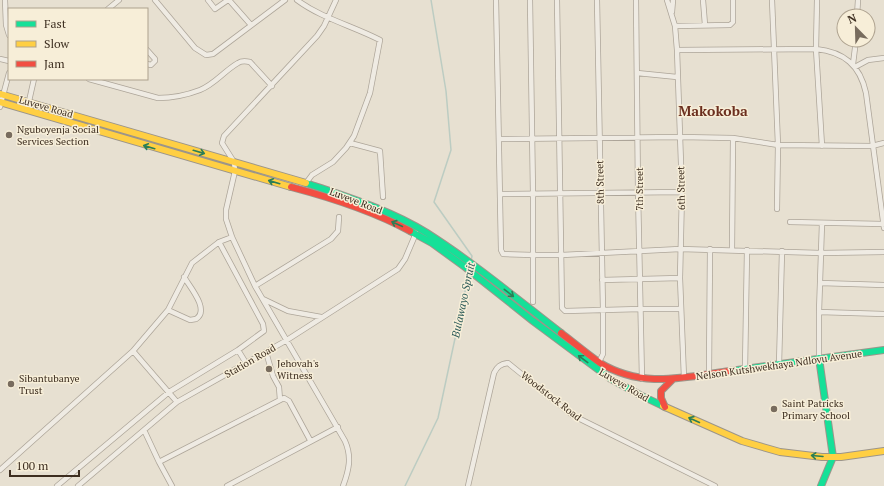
<svg xmlns="http://www.w3.org/2000/svg" width="884" height="486" font-family="'PT Serif',serif">
<style>
.lines{fill:none;stroke-linecap:round;stroke-linejoin:round}
.stream{stroke:#bcccc2;stroke-width:1.5}
.street-casing{stroke:#ada599;stroke-width:6}
.fast-casing{stroke:#9c958a;stroke-width:8}
.slow-casing{stroke:#9c958a;stroke-width:8}
.jam-casing{stroke:#9c958a;stroke-width:8}
.street{stroke:#efebe3;stroke-width:4.5}
.fast{stroke:#16e098;stroke-width:6}
.slow{stroke:#ffcf43;stroke-width:6}
.jam{stroke:#f24e42;stroke-width:6}
.oneway{stroke:#2b7e56}
.poi-dot{fill:#786c5e;stroke:#f7eed8;stroke-width:1.5}
.labels{text-anchor:middle;dominant-baseline:central;stroke-width:3;stroke-linejoin:round;paint-order:stroke}
.street-label{font-size:10px;fill:#3d2e20;stroke:#f7eed8}
.poi-label{font-size:10px;fill:#3d2e20;stroke:#f7eed8;text-anchor:start}
.water-label{font-size:11px;font-style:italic;fill:#2f5d5a;stroke:#f7eed8}
.district-label{font-size:14px;font-weight:bold;fill:#6b2e1e;stroke:#f7eed8}
</style>
<rect width="100%" height="100%" fill="#e7e0d1"/>
<g class="lines">
<path class="stream" d="M431,0L446,91L451,150L434,202L472,256L471,261
M405,486L438,418L469,273"/>
<g class="street-casing">
<path id="street" d="M5,0L6,25L9,35
M155,0L195,48L206,55L213,54L285,0
M208,0L215,9L228,0
M229,0L251,25
M297,0C321,18 353,26 380,40L370,93L354,136L346,148L333,162L312,175L306,183
M336,0L324,26L317,36L224,136L222,143L234,162L235,171L226,210V219L232,237L255,286L345,441C352,457 349,470 343,486
M496,0L501,250L503,254L533,255H562L680,249L821,253L884,252
M530,0L533,194V302
M557,0L562,308L565,311L641,309H681
M597,0L603,310V354L599,362
M636,0L638,192L642,379
M667,0L675,26L677,50L682,192L680,278L684,378
M703,0L705,25
M772,0L778,145L777,209
M817,0L816,49L822,146
M108,9L119,0
M672,12L673,0
M857,16L858,0
M675,26L730,25L733,22V0
M147,50L155,59V61L151,65L147,64
M677,50L816,49C844,52 860,65 866,93L884,228
M0,59L9,61
M853,64L856,40
M855,67L868,60L884,58
M637,73L677,77
M89,79L158,98C172,98 187,95 200,90C215,84 224,71 238,63C241,61 246,61 250,62L272,86
M0,107L9,73
M27,110L34,79
M499,139L680,137L733,138L778,145L872,146L884,143
M350,143L380,151L383,197
M500,194L682,192
M790,222L883,224
M732,250L733,138
M602,280L680,278
M820,283L884,285
M255,286L331,239L338,231L339,217
M263,299L288,311L321,317
M168,310L190,320L196,319C210,310 190,287 184,277
M819,312L884,314
M238,350L246,363
M133,351L177,402
M266,352L273,376L279,387L280,400
M819,358V312L822,223
M779,365L782,251
M745,370L747,250
M709,374L710,249
M144,430L159,462L172,486
M159,462L284,398L289,401L310,440
M0,470L133,351L168,310L192,263L219,242L232,237
M57,486L169,392L238,350L264,331L263,324L219,242
M78,486L177,402L287,340L398,269L405,259L416,233
M227,486L338,427
M468,486L494,373C497,367 500,364 508,363L572,415L715,486"/>
</g>
<g class="fast-casing">
<path id="fast" d="M306,183C347,197 390,210 427,233C474,263 517,299 561,333
M410,231L432,243L465,267L533,321L611,379L640,395L663,406
M819,358L833,457L821,486
M730,371L884,350"/>
</g>
<g class="slow-casing">
<path id="slow" d="M0,94L306,183
M0,102L291,187
M663,406L742,441L780,452L822,457H841L884,451"/>
</g>
<g class="jam-casing">
<path id="jam" d="M291,187C329,197 375,212 410,231
M561,333C574,343 587,354 600,363C643,389 684,377 730,371
M665,407L661,398V391L673,379"/>
</g>
<use href="#street" class="street"/>
<use href="#fast" class="fast"/>
<use href="#slow" class="slow"/>
<use href="#jam" class="jam"/>
</g>
<defs><path id="oneway-shaft" d="M-6 0H5M1.5-3L5.5 0L1.5 3" fill="none" stroke-width="1.6" stroke-linecap="round" stroke-linejoin="round"/></defs>
<g class="oneway">
<use href="#oneway-shaft" transform="translate(149 147) rotate(-164)"/>
<use href="#oneway-shaft" transform="translate(199 152) rotate(16)"/>
<use href="#oneway-shaft" transform="translate(274 182) rotate(-164)"/>
<use href="#oneway-shaft" transform="translate(397 224) rotate(-156)"/>
<use href="#oneway-shaft" transform="translate(509 293) rotate(38)"/>
<use href="#oneway-shaft" transform="translate(583 359) rotate(-143)"/>
<use href="#oneway-shaft" transform="translate(694 420) rotate(-156)"/>
<use href="#oneway-shaft" transform="translate(817 456) rotate(-175)"/>
</g>
<g class="poi-dot">
<circle cx="9" cy="135" r="4"/>
<circle cx="269" cy="369" r="4"/>
<circle cx="11" cy="384" r="4"/>
<circle cx="774" cy="409" r="4"/>
</g>
<g class="labels">
<g class="street-label">
<text transform="translate(46 107) rotate(16)">Luveve Road</text>
<text transform="translate(600 182) rotate(-91)">8th Street</text>
<text transform="translate(681 188) rotate(-91)">6th Street</text>
<text transform="translate(639 189) rotate(-90)">7th Street</text>
<text transform="translate(356 201) rotate(21)">Luveve Road</text>
<text transform="translate(250 361) rotate(-30)">Station Road</text>
<text transform="translate(779 365) rotate(-8)">Nelson Kutshwekhaya Ndlovu Avenue</text>
<text transform="translate(624 385) rotate(30)">Luveve Road</text>
<text transform="translate(551 396) rotate(38)">Woodstock Road</text>
</g>
<g class="poi-label">
<text x="17" y="129">Nguboyenja Social<tspan x="17" dy="12">Services Section</tspan></text>
<text x="277" y="363">Jehovah's<tspan x="277" dy="12">Witness</tspan></text>
<text x="19" y="378">Sibantubanye<tspan x="19" dy="12">Trust</tspan></text>
<text x="782" y="403">Saint Patricks<tspan x="782" dy="12">Primary School</tspan></text>
</g>
<g class="water-label">
<text transform="translate(463 300) rotate(-78)">Bulawayo Spruit</text>
</g>
<g class="district-label">
<text x="713" y="110">Makokoba</text>
</g>
</g>
<rect x="8" y="8" width="140" height="72" fill="#f7eed8" stroke="#ada18e"/>
<rect x="16" y="21" width="20" height="6" fill="#16e098" stroke="#ada18e"/>
<text x="44" y="28" font-size="12" fill="#3d2e20">Fast</text>
<rect x="16" y="41" width="20" height="6" fill="#ffcf43" stroke="#ada18e"/>
<text x="44" y="48" font-size="12" fill="#3d2e20">Slow</text>
<rect x="16" y="61" width="20" height="6" fill="#f24e42" stroke="#ada18e"/>
<text x="44" y="68" font-size="12" fill="#3d2e20">Jam</text>
<g transform="translate(856 28) rotate(337)"><circle r="19" fill="#f7eed8" stroke="#ada18e"/>
<path d="M0-3L7 15L0 10L-7 15Z" fill="#786c5e"/>
<text y="-6" font-size="11" font-weight="bold" text-anchor="middle" fill="#3d2e20">N</text>
</g>
<path d="M10 470v6h69v-6" fill="none" stroke="#3d2e20" stroke-width="2"/>
<text x="16" y="470" font-size="12" fill="#3d2e20" stroke="#f7eed8" stroke-width="3" paint-order="stroke">100 m</text>
</svg>
